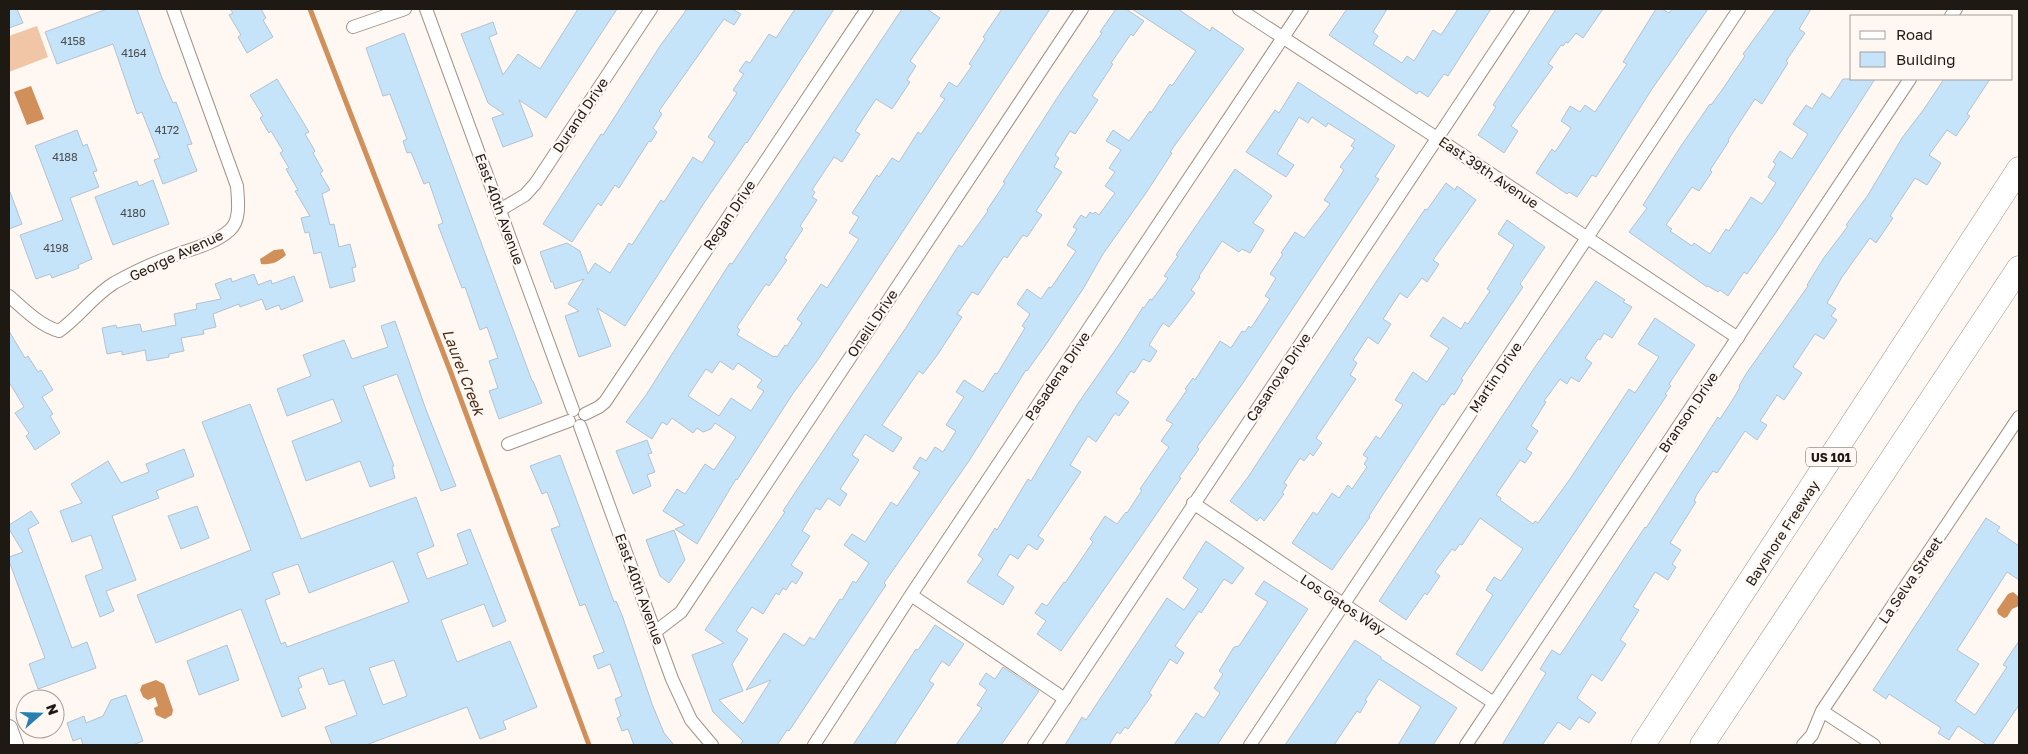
<svg xmlns="http://www.w3.org/2000/svg" width="2028" height="754" font-family="'Golos Text',sans-serif">
<style>
.green{fill:#f0c6a6}
.water{fill:#d18f5a}
.lines{fill:none;stroke-linecap:round;stroke-linejoin:round}
.stream{stroke:#d18f5a;stroke-width:5}
.building{fill:#c6e4f9;stroke:#b2c3cf;fill-rule:evenodd}
.minor-casing{stroke:#a39387;stroke-width:14}
.tertiary-casing{stroke:#a39387;stroke-width:18}
.motorway-casing{stroke:#a39387;stroke-width:25}
.minor{stroke:#fff;stroke-width:12}
.tertiary{stroke:#fff;stroke-width:16}
.motorway{stroke:#fff;stroke-width:24}
.labels{text-anchor:middle;dominant-baseline:central;stroke-width:4.5;stroke-linejoin:round;paint-order:stroke}
.number-label{font-size:11px;fill:#494c4d}
.shield{fill:#fef7f2;stroke:#625c57;stroke-width:1}
.shield-label{font-size:12px;font-weight:bold;fill:#1f1914}
.street-label{font-size:14px;fill:#1f1914;stroke:#fef7f2}
.water-label{font-size:15px;font-style:italic;fill:#492d16;stroke:#fef7f2}
</style>
<rect width="100%" height="100%" fill="#fef7f2"/>
<path class="green" d="M37,26L48,57L9,72V36Z"/>
<path class="water" d="M31,86L44,119L27,125L14,92Z
M283,249L286,255C278,262 272,265 261,264L260,259L274,250Z
M2013,592L2019,597V606L2012,609L2007,617L2004,618L1998,614L1997,610L2008,594Z
M156,680L164,684L173,710L172,715L165,719L156,715L154,708L158,706L155,697L148,700L143,697L140,690L142,685Z"/>
<g class="lines">
<path class="stream" d="M310,9L451,373L589,745"/>
</g>
<path class="building" d="M9,9H17L23,23L9,28Z
M107,9H137L162,78L173,103L176,102L192,144L187,145L197,171L163,184L154,160L160,158L142,112L137,114L113,44L57,64L45,32Z
M230,9H261L266,18L263,20L273,37L247,53L238,37L241,35L229,15L233,13Z
M578,9H617L546,118L519,100L533,136L503,147L492,118L504,114L488,103L461,34L493,22L497,34L489,37L503,75L518,54L540,69Z
M687,9H732L741,14L734,25L724,19L714,33L659,111L662,114L653,128L657,132L651,142L649,141L619,188L615,185L601,206L598,203L572,242L543,224L601,134L603,135L660,46Z
M795,9H834L747,143L746,142L706,200L625,326L597,308L611,346L579,357L565,316L579,311L568,304L584,279L555,289L553,282H551L540,252L567,243L580,251L588,274L595,263L610,273L629,243L632,245L661,200L664,202L693,157L702,163L715,142L708,137L737,93L733,90L744,74L739,71L746,61L750,63L769,34L776,38Z
M902,9H927L940,18L910,61L916,66L907,80L910,82L892,109L876,99L855,131L860,134L842,162L834,157L812,190L815,192L812,197L817,200L800,226L803,229L784,258L787,260L769,286L766,284L737,327L740,330L737,335L774,357L775,356L777,357L785,345L787,346L802,323L797,319L821,284L827,288L859,239L849,233L859,217L852,213L877,175L879,177L892,158L899,162L918,132L921,134L945,99L940,96L949,82L957,87L972,66L969,64L985,39L983,37L1002,9H1050L817,361L794,392L737,480L736,479L697,544L675,529L685,525L663,511L677,489L685,494L705,464L714,470L736,437L715,423L711,429L703,432L697,428L693,433L672,418L667,425L662,422L652,439L626,422L646,395L730,263L732,264ZM720,361L733,370L738,363L762,380L757,387L764,391L751,411L731,398L719,416L688,396L706,369L712,373Z
M1116,9H1126L1144,21L1133,36L1131,34L1111,63L1113,64L1092,96L1098,100L1075,134L1070,131L1055,155L1059,158L1054,167L1062,172L1036,211L1042,215L1027,237L1023,235L1007,258L1004,256L978,295L972,292L957,314L962,317L938,354L923,374L919,371L882,425L902,438L893,452L865,434L852,455L859,460L840,489L847,494L840,506L828,498L820,510L816,508L802,531L810,536L791,565L803,573L796,584L792,581L786,590L783,588L779,595L776,593L763,614L752,607L736,631L748,639L732,664L743,691L719,700L743,724L771,680L746,690L784,633L804,646L810,637L814,640L840,599L842,600L853,581L856,583L869,563L844,545L852,534L865,542L891,502L897,506L920,472L913,468L920,457L926,461L935,447L943,452L956,431L946,425L964,397L956,392L964,380L983,392L995,373L997,374L1025,328L1022,326L1030,314L1017,304L1027,289L1041,299L1049,287L1051,288L1076,251L1067,245L1077,229L1073,227L1081,215L1086,218L1090,212L1093,214L1095,212L1099,215L1115,193L1105,186L1115,172L1109,168L1121,150L1106,141L1113,130L1129,141L1150,111L1151,113L1170,84L1172,86L1196,51L1132,9H1178L1210,31L1212,27L1244,49L1170,152L1172,153L1146,193L1103,254L1083,289L1047,343L1027,371L1026,370L969,461L884,583L886,585L789,731L787,730L777,745H740L743,741L713,712L692,655L724,643L705,630L785,512L783,511L800,485L905,329L959,245L962,247L988,211L987,210L1005,183L1003,182L1061,92L1102,33L1100,32Z
M1347,9H1387L1373,32L1378,36L1373,44L1402,63L1407,56L1414,61L1433,30L1441,35L1458,9H1491L1448,76L1444,74L1428,97L1419,91L1417,94L1329,35Z
M1556,9H1603L1583,38L1576,33L1568,43L1566,42L1563,46L1561,45L1548,64L1553,67L1511,126L1518,131L1504,153L1478,135L1496,107L1493,105Z
M1656,9H1662L1669,13L1672,9H1708L1652,89L1596,177L1592,175L1577,197L1569,192L1567,194L1536,173L1552,149L1555,152L1571,128L1561,121L1570,106L1580,112L1585,105L1595,112L1627,64L1623,62Z
M1776,9H1811L1799,29L1805,33L1786,61L1788,63L1762,104L1755,99L1728,140L1729,141L1710,170L1712,172L1699,191L1692,187L1666,225L1672,229L1670,231L1692,246L1694,243L1710,254L1726,229L1729,231L1751,197L1762,204L1776,183L1768,177L1776,164L1773,162L1780,151L1792,159L1808,134L1793,124L1806,105L1812,109L1822,93L1830,99L1843,79H1875L1777,231L1747,274L1744,272L1728,296L1720,290L1718,292L1708,286L1707,287L1629,232L1647,208L1643,205L1681,146L1710,104L1711,105L1722,90L1745,56L1743,54Z
M404,33L532,381H533L542,403L499,419L489,391L498,388L489,361L498,358L487,327L480,330L465,287L462,288L438,225L443,223L429,182L424,184L411,152L407,153L403,141L407,139L390,94L383,96L366,48Z
M277,79L309,132L305,134L315,151L313,153L323,171L320,173L330,190L322,194L330,225L334,224L339,247L350,244L356,267L352,268L355,281L330,288L321,252L314,254L309,232L305,233L301,218L310,216L295,191L298,190L286,169L289,168L280,153L283,151L271,131L269,133L260,118L263,116L250,95Z
M1944,79H1990L1967,114L1970,116L1956,136L1947,130L1929,155L1941,163L1927,185L1915,178L1890,216L1893,218L1876,243L1870,238L1842,277L1827,303L1836,309L1831,316L1837,320L1824,339L1815,334L1793,367L1802,373L1784,400L1777,395L1760,421L1767,425L1757,440L1745,431L1717,473L1713,471L1697,494L1694,501L1696,502L1670,543L1681,550L1672,564L1676,567L1668,580L1655,572L1633,607L1639,610L1620,640L1626,644L1602,681L1592,674L1577,698L1596,713L1589,723L1579,717L1570,730L1558,722L1542,745H1502L1546,673L1540,669L1552,650L1560,655L1645,527L1646,528L1718,417L1720,419L1735,396L1740,387L1739,386L1746,374L1808,286L1807,285L1823,259L1848,226L1846,225L1868,195L1902,138L1924,109Z
M1298,82L1395,146L1375,177L1379,179L1243,383L1197,447L1199,449L1179,477L1181,478L1142,535L1061,651L1037,634L1046,621L1035,613L1042,603L1047,606L1064,582L1065,583L1093,542L1090,539L1105,516L1117,524L1126,512L1127,513L1142,490L1140,489L1169,447L1161,441L1173,424L1166,420L1187,390L1185,389L1193,378L1195,380L1220,341L1231,348L1242,331L1245,332L1249,326L1251,328L1270,299L1265,296L1276,278L1270,274L1283,254L1281,253L1295,232L1304,238L1330,204L1324,200L1344,170L1340,167L1354,148L1351,146L1355,140L1328,123L1326,127L1312,117L1308,123L1299,117L1277,154L1294,165L1286,177L1246,152L1275,110L1279,113Z
M77,130L83,146L87,144L97,171L93,172L99,187L70,198L92,259L78,265L79,268L52,278L50,274L36,279L20,235L63,220L35,146Z
M1235,169L1272,196L1253,223L1264,230L1250,253L1242,249L1239,252L1222,241L1199,276L1200,277L1191,290L1195,293L1186,305L1169,327L1163,323L1149,345L1157,351L1150,362L1143,359L1134,373L1131,371L1116,393L1129,402L1119,416L1115,413L1096,442L1088,436L1070,465L1081,472L1038,536L1044,540L1037,550L1028,544L1018,559L1010,554L997,575L1014,587L1003,605L967,582L983,559L978,555L995,528L997,530L1028,479L1031,481L1077,405L1120,343L1143,307L1144,308L1150,299L1152,300L1168,278L1164,276L1178,256L1176,255Z
M153,180L169,224L113,245L95,197L137,181L139,186Z
M1446,183L1455,190L1457,186L1476,200L1433,260L1439,264L1427,282L1422,278L1407,298L1400,293L1383,319L1391,324L1378,344L1368,337L1353,360L1357,363L1350,375L1356,379L1316,438L1322,443L1313,456L1310,453L1304,461L1300,458L1284,483L1287,485L1282,493L1284,494L1264,521L1260,517L1257,521L1230,501L1248,477L1384,270L1425,209L1427,210Z
M9,192H10L22,224L9,229Z
M1507,220L1545,247L1520,284L1523,287L1461,379L1463,380L1454,395L1452,393L1444,405L1442,404L1369,516L1370,517L1332,570L1292,543L1313,512L1317,515L1332,493L1339,498L1348,485L1352,489L1367,467L1364,464L1368,458L1363,455L1376,436L1380,439L1403,405L1395,400L1413,372L1427,382L1449,348L1430,336L1443,317L1461,329L1465,322L1468,324L1490,291L1487,289L1514,245L1498,234Z
M254,274L258,285L271,280L272,284L294,276L303,301L281,310L279,305L266,310L262,299L240,307L239,304L213,314L216,327L203,330L204,334L181,338L184,351L169,354V357L147,361L145,350L122,355V351L107,354L102,328L116,325L117,328L140,324L142,332L176,325L174,314L197,309L196,304L221,299L215,284L231,278L232,282Z
M1596,281L1625,300L1623,302L1632,307L1612,338L1604,333L1600,340L1598,339L1585,358L1592,363L1579,382L1571,377L1567,384L1560,379L1544,401L1546,402L1531,426L1538,431L1526,449L1532,453L1525,463L1520,460L1496,495L1501,498L1500,500L1533,524L1535,521L1538,523L1570,479L1629,389L1635,393L1659,357L1638,344L1655,318L1695,345L1669,384L1671,386L1665,394L1667,395L1482,671L1456,654L1493,595L1486,590L1494,577L1501,581L1523,549L1480,518L1462,545L1460,544L1455,551L1452,549L1435,572L1440,576L1427,595L1425,593L1406,620L1379,601L1537,364Z
M395,321L425,407L456,486L441,491L397,374L363,386L394,466L392,467L395,478L370,487L360,461L306,481L292,441L342,422L333,399L287,416L277,389L311,376L303,355L344,340L352,359L388,347L381,326Z
M9,331L25,358L28,356L38,372L41,370L53,390L42,397L53,414L50,416L60,433L35,450L26,436L29,433L15,413L24,407L9,382Z
M250,404L301,539L416,497L434,546L417,553L427,579L468,564L457,534L470,529L506,621L493,627L484,604L441,620L457,662L510,641L537,707L503,721L506,729L480,739L467,707L366,745H332L325,727L357,715L344,680L329,685L323,668L298,677L302,687L298,689L306,708L282,717L241,609L156,643L137,595L251,550L202,422ZM393,561L409,602L287,647L285,642L281,644L265,600L280,594L272,573L298,564L309,593ZM394,660L407,696L383,705L369,668Z
M647,440L652,453L648,454L655,472L647,475L651,486L633,494L616,451Z
M184,449L194,476L156,491L159,498L112,516L136,580L106,591L114,611L100,617L85,576L103,569L91,535L72,542L60,511L82,503L71,484L108,461L121,483L149,472L146,464Z
M560,455L614,602L616,601L622,615L652,704L664,733L674,745H634L628,729L622,731L617,718L621,716L615,699L622,696L610,664L598,669L593,656L604,652L585,604L580,606L551,529L560,526L547,492L542,494L530,466Z
M197,506L209,538L181,549L168,516Z
M31,511L39,523L28,529L72,648L87,642L96,668L38,689L29,664L45,658L9,561V557L23,552L9,529V525Z
M1986,518L2000,527L1997,531L2019,546V580L2007,572L1957,650L1979,664L1955,701L1975,715L2007,667L2003,665L2019,641V705L1992,745H1987L1958,726L1949,740L1938,733L1941,728L1889,694L1886,699L1873,690Z
M674,530L685,560L669,583L660,576L646,540Z
M1206,541L1244,568L1232,584L1224,579L1201,613L1199,611L1175,646L1184,653L1177,664L1170,659L1149,693L1152,695L1128,729L1125,727L1120,734L1117,732L1109,745H1065L1082,717L1086,720L1167,598L1184,610L1198,589L1183,578Z
M1264,581L1308,609L1217,745H1174L1196,713L1204,718L1220,693L1214,688L1223,674L1219,671L1234,647L1239,646L1268,602L1255,594Z
M935,625L964,644L949,666L942,661L929,681L934,684L894,745H853L916,649L918,650Z
M1355,640L1381,657V659L1457,708L1433,745H1398L1421,707L1379,679L1365,700L1367,701L1360,713L1357,711L1334,745H1285Z
M227,645L239,680L199,695L187,661Z
M1003,667L1039,691L1001,745H956L982,708L977,705L987,690L979,684L986,673L995,679Z
M126,695L143,741L133,745H83L81,738L73,741L67,723L84,716L86,723L103,716L111,700Z"/>
<g class="lines">
<g class="minor-casing">
<path id="minor" d="M426,9L573,410
M1239,9L1437,138L1738,338
M1951,16L1956,9
M353,27L405,9
M500,210L525,195L535,184L651,9
M9,296C24,309 39,325 59,331C79,317 93,296 114,283C132,273 151,264 170,257C190,249 213,245 230,230C241,220 238,200 237,186L173,9
M585,414L599,407L605,402L867,9
M580,426L672,679L691,720L712,745
M508,444L569,421
M1193,503L1325,592L1494,703
M911,595L1065,699
M655,632L681,612L1082,9
M1822,711L1874,745
M814,745L911,595L1302,9
M1034,745L1523,9
M1250,745L1739,9
M1466,745L1910,79
M1803,745L1812,735L1822,711L2019,417"/>
</g>
<g class="tertiary-casing">
<path id="tertiary" d="M9,728L15,745"/>
</g>
<g class="motorway-casing">
<path id="motorway" d="M1643,745L2019,169
M1702,745L2019,268"/>
</g>
<use href="#minor" class="minor"/>
<use href="#tertiary" class="tertiary"/>
<use href="#motorway" class="motorway"/>
</g>
<g class="labels">
<g class="number-label">
<text x="73" y="40">4158</text>
<text x="134" y="52">4164</text>
<text x="167" y="129">4172</text>
<text x="65" y="156">4188</text>
<text x="133" y="212">4180</text>
<text x="56" y="247">4198</text>
</g>
<rect class="shield" x="1806" y="447.5" width="50" height="19" rx="4"/>
<g class="shield-label">
<text x="1831" y="457">US 101</text>
</g>
<g class="street-label">
<text transform="translate(580 115) rotate(-56)">Durand Drive</text>
<text transform="translate(1489 172) rotate(34)">East 39th Avenue</text>
<text transform="translate(500 209) rotate(70)">East 40th Avenue</text>
<text transform="translate(729 215) rotate(-56)">Regan Drive</text>
<text transform="translate(176 255) rotate(-25)">George Avenue</text>
<text transform="translate(872 323) rotate(-56)">Oneill Drive</text>
<text transform="translate(1057 376) rotate(-56)">Pasadena Drive</text>
<text transform="translate(1278 377) rotate(-56)">Casanova Drive</text>
<text transform="translate(1495 377) rotate(-56)">Martin Drive</text>
<text transform="translate(1688 412) rotate(-56)">Branson Drive</text>
<text transform="translate(1782 533) rotate(-57)">Bayshore Freeway</text>
<text transform="translate(1910 580) rotate(-56)">La Selva Street</text>
<text transform="translate(640 589) rotate(70)">East 40th Avenue</text>
<text transform="translate(1343 604) rotate(33)">Los Gatos Way</text>
</g>
<g class="water-label">
<text transform="translate(464 372) rotate(69)">Laurel Creek</text>
</g>
</g>
<rect width="2028" height="754" fill="none" stroke="#1f1914" stroke-width="20"/>
<rect x="1850" y="15" width="162" height="65" fill="#fef7f2" stroke="#a59e99"/>
<rect x="1860" y="31" width="25" height="8" fill="#ffffff" stroke="#a59e99"/>
<text x="1896" y="40" font-size="15" fill="#1f1914">Road</text>
<rect x="1860" y="52" width="25" height="15" fill="#c6e4f9" stroke="#a59e99"/>
<text x="1896" y="65" font-size="15" fill="#1f1914">Building</text>
<g transform="translate(40 714) rotate(70)"><circle r="24" fill="#fef7f2" stroke="#a59e99"/>
<path d="M0-4L9 19L0 12L-9 19Z" fill="#297faf"/>
<text y="-8" font-size="14" font-weight="bold" text-anchor="middle" fill="#1f1914">N</text>
</g>
</svg>
